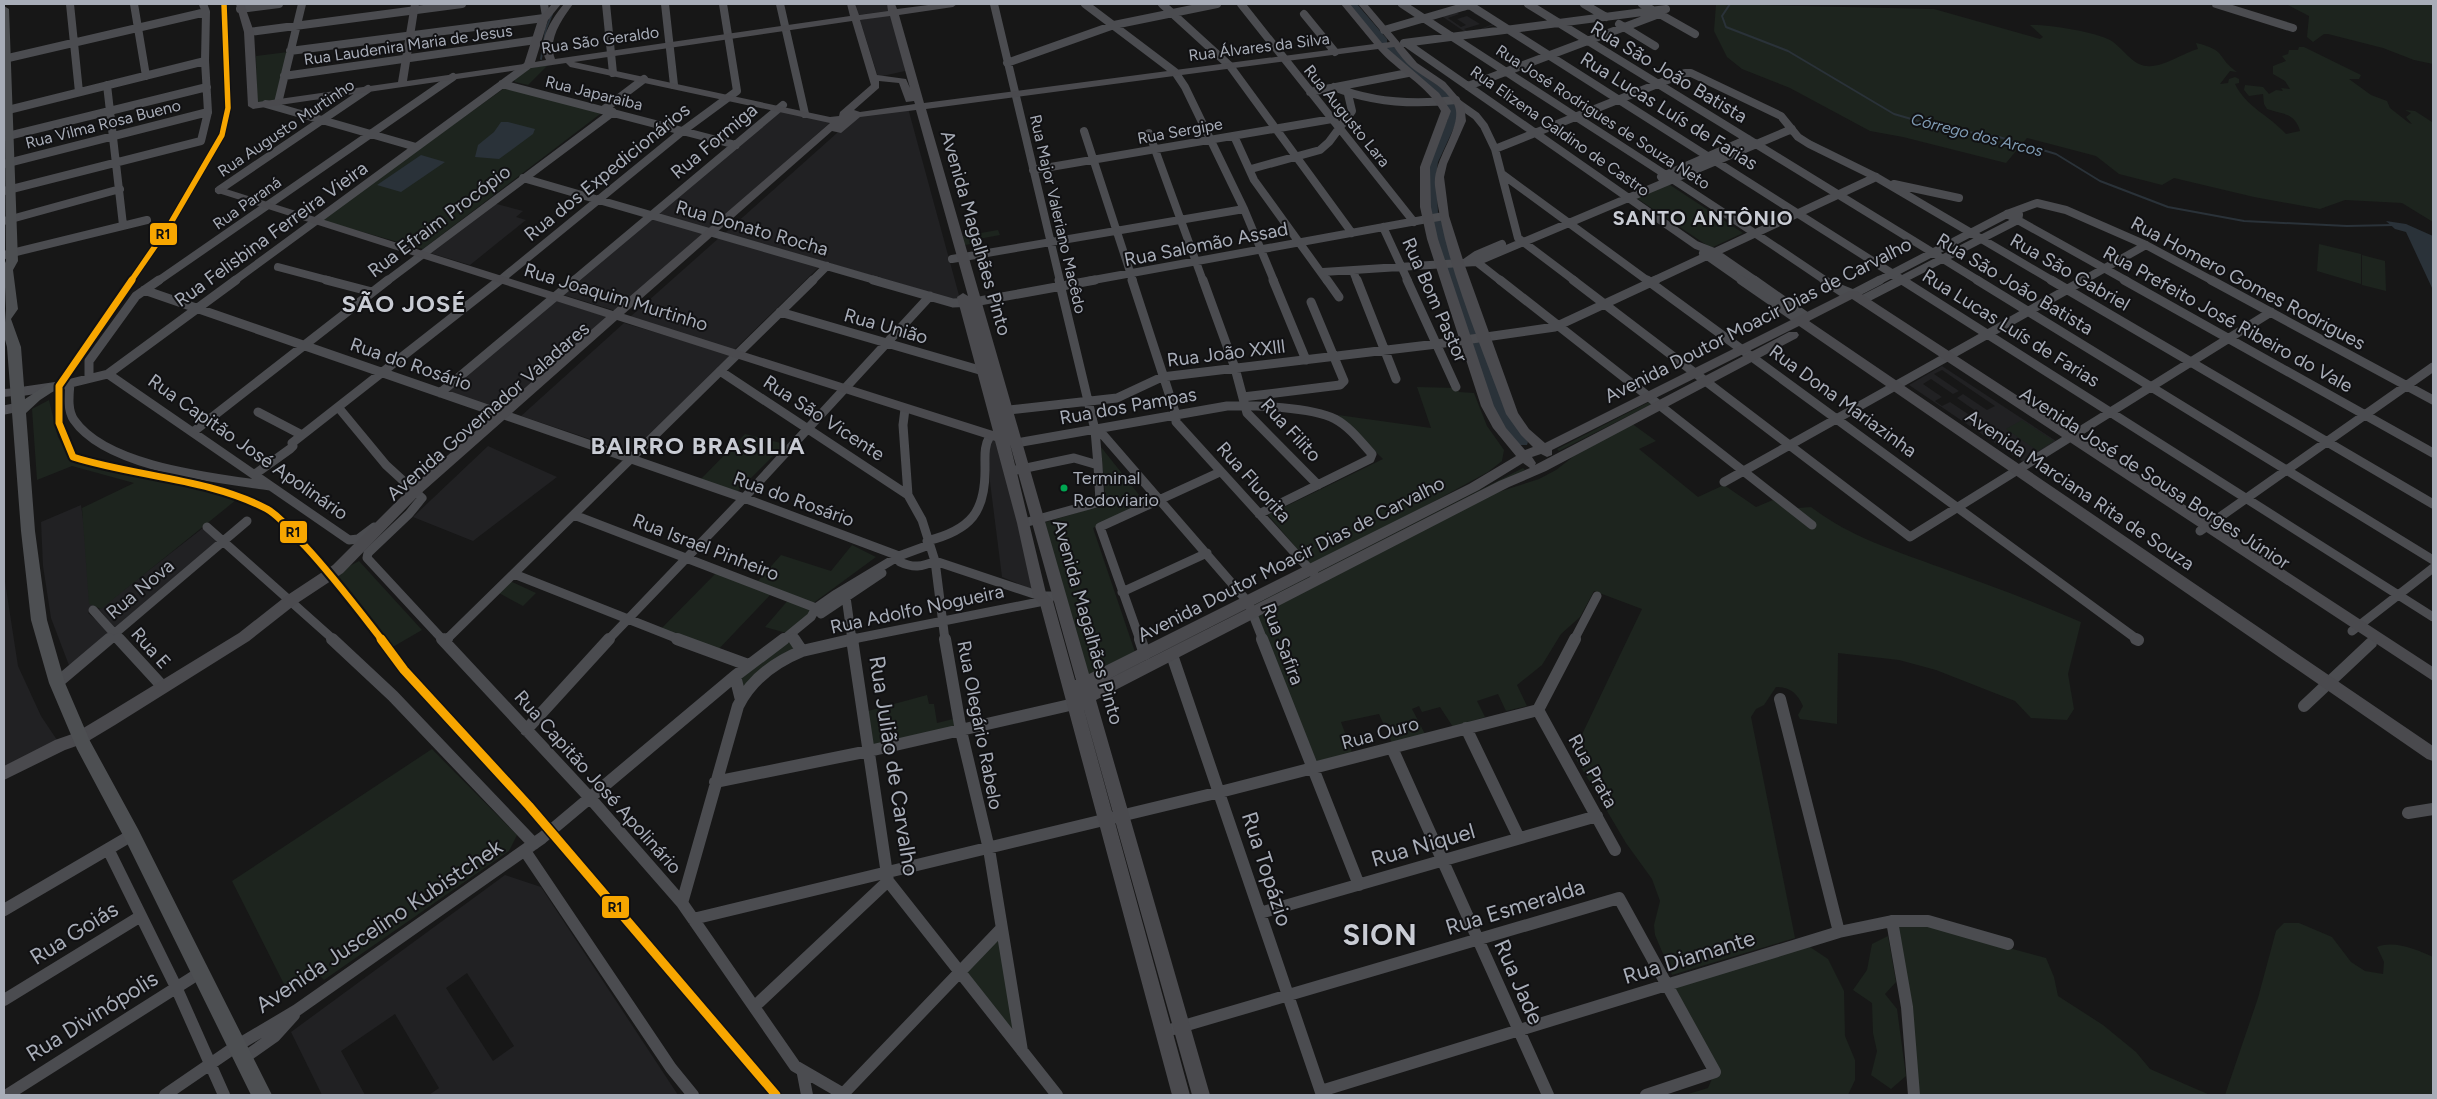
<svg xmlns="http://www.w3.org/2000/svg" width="2437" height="1099" font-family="Figtree,sans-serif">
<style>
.built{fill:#212123;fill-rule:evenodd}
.green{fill:#1d241e;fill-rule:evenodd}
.water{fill:#2a3239}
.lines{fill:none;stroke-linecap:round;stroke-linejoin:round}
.stream{stroke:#2a3239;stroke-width:2}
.river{fill:#2a3239;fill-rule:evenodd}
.street-far2{stroke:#4b4c50;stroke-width:8}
.street-far1{stroke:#4b4c50;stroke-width:9}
.street{stroke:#4b4c50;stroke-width:12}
.secondary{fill:#4a4a4e;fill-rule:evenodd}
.primary{fill:#4d4f52;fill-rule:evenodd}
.rail-1-far2-casing{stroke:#111113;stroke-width:8}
.rail-1-far1-casing{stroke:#111113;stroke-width:11}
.rail-1-casing{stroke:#111113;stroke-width:12}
.rail-1-far2{stroke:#f7a600;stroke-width:5.5}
.rail-1-far1{stroke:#f7a600;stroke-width:7}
.rail-1{stroke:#f7a600;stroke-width:9}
.bus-dot{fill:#00a651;stroke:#111113;stroke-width:2}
.labels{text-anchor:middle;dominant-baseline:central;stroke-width:4;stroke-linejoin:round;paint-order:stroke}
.far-street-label{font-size:16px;fill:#a8adb8;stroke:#111113}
.far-water-label{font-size:16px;font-style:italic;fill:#7f9bb3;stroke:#111113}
.bus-label{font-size:18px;fill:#a8adb8;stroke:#111113;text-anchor:start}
.street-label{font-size:19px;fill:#a8adb8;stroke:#111113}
.far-district-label{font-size:20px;font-weight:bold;letter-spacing:1px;fill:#c9ccd4;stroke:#111113}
.near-street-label{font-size:22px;fill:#a8adb8;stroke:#111113}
.district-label{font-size:24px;font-weight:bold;letter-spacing:1px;fill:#c9ccd4;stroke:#111113}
.near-district-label{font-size:29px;font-weight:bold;letter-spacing:1px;fill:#c9ccd4;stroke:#111113}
.line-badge{stroke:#111113;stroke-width:2}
.pale-badge-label{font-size:14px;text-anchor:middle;font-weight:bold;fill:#111}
</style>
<rect width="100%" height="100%" fill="#171717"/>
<path class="built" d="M853,4H887L889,11L857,15Z
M1468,7L1497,24L1468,34L1440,15ZM1469,8L1475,13H1473L1493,24L1470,33L1464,29L1480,24L1467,16L1457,19L1466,25L1461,27L1448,18L1459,14L1456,12L1460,11H1467L1465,10Z
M890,15L904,60L905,71L878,77L860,20Z
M908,108L960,299L956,300L725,233L856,116Z
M782,109L832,121L709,229L655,214Z
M493,203L523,211L516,217L526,220L470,265L427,252Z
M653,217L703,233L616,311L561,294Z
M720,237L820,266L734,350L630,317Z
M553,300L608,317L503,412L446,391Z
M624,323L731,355L632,453L521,416Z
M1942,366L2056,441L2023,462L1909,385ZM1942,370L1995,406L1987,410L1963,394L1957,398L1977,412L1971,416L1950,402L1942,406L1935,401L1942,397L1923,384L1931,379L1953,394L1959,391L1934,374Z
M991,440L998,441L1036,591L1002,577L990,482L988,446Z
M488,446L557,477L473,541L413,517Z
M81,505L96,607L88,613L111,633L70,668L51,618L43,566L41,522Z
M203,528L221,541L115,629L99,609Z
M4,575L18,666L41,716L59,743L4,771Z
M505,875L541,887L678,1095H429L439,1088L395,1014L341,1051L365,1095H322L291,1032ZM467,973L514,1046L493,1061L446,988Z"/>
<path class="green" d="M1716,4L1934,9L2040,39L2043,37L2030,25C2047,24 2096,32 2110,40C2123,48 2132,65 2147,66C2162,68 2183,53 2198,49L2196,43C2227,50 2216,57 2237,72L2230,71L2220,84L2228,83L2229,79L2235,77L2239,79V83L2235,84C2246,107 2270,116 2286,134L2300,131C2295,113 2282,114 2267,109L2264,104L2263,94L2249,96L2244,90L2245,85L2263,87L2269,94L2276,90L2283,91L2281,88L2290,89L2285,81L2273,74V66L2286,61L2282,56L2288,54L2289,50H2298L2299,47H2304L2361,75L2359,79H2349L2371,95L2387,101L2390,108L2409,123L2412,124L2406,117L2411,113L2405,110L2415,111L2432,122L2433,222L2402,203L2345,200L2320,209L2254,197L2174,178L2162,185L2119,174L2096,156L2027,138L2006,163L1903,137L1870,131L1790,88L1742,69L1727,57L1714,31Z
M2286,4H2433V64L2414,60L2383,48L2328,34H2324L2313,42L2307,37L2309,16Z
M288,52L277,101L257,104L256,56Z
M548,65L528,85L515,82L514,79L530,68Z
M506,87L604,111L423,249L320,220Z
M1667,183L1743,233L1711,248L1635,197Z
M998,230L1000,235L973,240L976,243L960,246L958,237Z
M2319,244L2361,254V284L2317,271Z
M2362,255L2385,261L2386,291L2362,285Z
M1417,387L1457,388L1459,392L1474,393L1487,426L1504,450L1502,461L1488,472L1400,520L1311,565L1268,515L1383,459L1338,415L1431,428Z
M49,400L58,437L71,459C126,474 182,482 236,500L101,609L89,604L82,508L134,483L72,466L37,480L32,409Z
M1649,402L1652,404L1559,451L1557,449Z
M2022,420L2054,441L2038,451L2006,429Z
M1631,423L1656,441L1639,449L1698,497L1724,485L1756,507L1773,500L1786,509L1811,507C1850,537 1896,551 1942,568C1989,585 2035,602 2081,622L2068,674L2074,709L2067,720L2031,718L2015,701L1936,670L1899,660L1838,653L1837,724L1800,719L1798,715L1803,706C1797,693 1790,687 1776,687L1764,705L1756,709L1751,717L1795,938L1672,975L1655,935L1654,925L1660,901L1652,879L1626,843L1588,779L1576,759L1575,749L1642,609L1594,591L1580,617L1561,634L1542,665L1517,685L1527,706L1506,711L1498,694L1477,701L1485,717L1453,727L1440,707L1422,712L1419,706L1412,709L1425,734L1392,743L1379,714L1341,722L1353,755L1316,765L1256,616L1489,495L1539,479L1556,470L1574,456Z
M745,434L785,444L737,492L701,479Z
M1101,447L1144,501L1093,528L1135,652L1082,678L1043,523L1106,504Z
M1523,468L1525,470L1256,608L1254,605Z
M852,545L876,557L812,604L758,581L781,555L831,571Z
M359,561L422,630L391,648L335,574Z
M719,570L773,592L715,653L658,632Z
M510,581L536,593L523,606L499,593Z
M790,598L816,608L791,634L802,651L785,657L741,700L735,676L790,634L765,627Z
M927,695L929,704H934L937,723L953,719L956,729L873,747L868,711Z
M432,749L517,835L509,851L324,980L317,973L306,976L287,990L232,881ZM449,875L456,884L430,902L424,893Z
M1909,921L2046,958L2054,977L2058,996L2103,1025L2136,1052L2150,1069L2210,1095H1917L1894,922Z
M2284,923H2299L2332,937L2351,962L2365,971L2383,974L2384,962L2377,947C2395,940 2417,950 2433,957V1095H2225L2258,998L2276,931Z
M1001,929L1022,1051L960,971Z
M1888,936L1896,982L1885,994L1897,1009L1906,1076L1891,1089L1871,1075L1877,1051L1873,1033L1872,1003L1853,990L1867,970L1872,944Z
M1804,943L1828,959L1844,991L1845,1036L1855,1060V1080L1848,1095H1685L1708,1088L1715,1072L1667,985Z"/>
<path class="water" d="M501,122H508L535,129L533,134L499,159L475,157L478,145L494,132Z
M421,155L445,162L401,192L377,185Z
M2386,221L2406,224L2433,236V290L2406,232L2395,229Z"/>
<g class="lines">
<path class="stream" d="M1730,4L1722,16L1726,27L1788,51L1894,114L1939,127L1999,137L2056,154L2100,181L2168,207L2244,221L2347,226L2393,225
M541,59L546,29L552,14"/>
<path class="river" d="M1348,4H1357L1387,39V43H1381Z
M1388,47H1394L1409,65L1447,92L1457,109L1458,119L1438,162L1436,176L1438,212L1502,402L1508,415L1528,442L1527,445H1517L1496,417L1428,212L1426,176L1428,162L1448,119V109L1440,96L1403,69L1386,49Z"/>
<path class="street-far2" d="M70,4L79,92
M134,4L146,76
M544,4L546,16
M606,4L613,73
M665,4L674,85
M780,4L805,114
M994,4L1060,281
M1085,4L1175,72L1185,87L1244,209L1274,281
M1162,4L1230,66L1352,233
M1241,4L1414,222
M1402,4C1543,97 1687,186 1826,281
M1468,4L1904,281
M1528,4L1979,281
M1584,4L1606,17
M1642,4L1695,34
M2216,4L2293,28
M240,9L279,4
M1304,14L1335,52
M1619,24L1655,46
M1384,30L1473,4
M249,32L462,4
M1404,43L1666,9
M1406,43L1696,245L1714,252L1756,281
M290,51L544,18
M4,59L206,12
M1007,63L1114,25L1217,4
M284,76L536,40
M502,84L736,145
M107,85L123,225
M1468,86L1659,14
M1334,87C1373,103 1414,105 1456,100
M1310,92L1408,73
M278,103L302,4
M266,104L416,147
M1459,104L1476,116L1484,126L1495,149L1518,238L1575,281
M603,110L644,79
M4,111L205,61
M1084,131L1133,281
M1149,133L1203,281
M1234,136L1254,180L1327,281
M4,137L207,87
M1495,149L1685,73H1691L1781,116L1798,137L1809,144L1876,177L2053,281
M4,164L208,112
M1251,169L1320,150L1329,142L1352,111L1348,94
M1033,170L1332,119
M1502,174L1648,281
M1661,177L1748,139
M523,178L878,281
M1894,184L1959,198
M219,190L368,89
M4,191L201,141L208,112L205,61L206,12L203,4
M2007,214L2127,281
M4,221L120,189
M1383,227L1408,281
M1703,253L1743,281
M4,255L147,220
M952,259L1244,209
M1473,259L1501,281
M1466,262L1476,255L1502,244
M278,267L331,281
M1353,271L1357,281
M1323,272L1476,262L1792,129
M158,281L453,77
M234,281L527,66
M387,281L613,112
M499,281L684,130L737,91L723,4
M573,281L783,105
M812,281L827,266
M1088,281L1444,216
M1653,281L1876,177
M1878,281L2007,214L2037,203L2066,210L2146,245L2213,281
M1899,281L2018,220L2019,215
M2082,281L2146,245"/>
<path class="street-far1" d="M326,280L372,292
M873,280L953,303L974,302L1095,280
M1059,280L1095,430L1098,465
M1132,280L1176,415V422L1314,574
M1203,280L1235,368L1247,413L1318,485
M1273,280L1306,360
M1327,280L1339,297
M1357,280L1396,379
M1407,280L1456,387
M1500,280L1812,525
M1573,280L1910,537L2271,312
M1647,280L2138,640
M1741,280L1800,321
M1754,280L1807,317
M1824,280L1842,292
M1902,280L2433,617
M1977,280L2433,560
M2051,280L2433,504
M2124,280L2433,453
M2211,280L2433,400
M1838,288L1853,294L1880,280
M144,290L744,498L899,556L900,562C913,568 922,567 935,561L1040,596H1059
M1862,300L1901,280
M780,312L983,371L988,370
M720,371L908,495
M108,374L349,540L358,539L374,527
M89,378V361L136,296L159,280
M70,383C69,395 67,410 74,420C107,468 217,478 270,486
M18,392L59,386L108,374L236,280
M440,393L575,280
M1243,397L1340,385L1344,381L1311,302
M338,407L386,465L422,498L409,514L368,553L367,558L443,640
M905,409L903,425L908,495L922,520L935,561L945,640
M4,410L19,407
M1000,411L1117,398L1162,377L1437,344L1555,327L1656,280
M258,412L302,435
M1098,429L1248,602L1263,640
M193,432L388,280
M1016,443L1227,406C1254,405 1311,407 1335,419C1350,427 1361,442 1372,454L1370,459L1259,514
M1016,470L1074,458L1098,465L1100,502L1024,523
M255,474L290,449L293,446L292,443L500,280
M1724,482L2084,280
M574,515L816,608L827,610
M207,527L334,640
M2200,531L2433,367
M514,574L681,640
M1122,592L1207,553
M846,597L852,640
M93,610L120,640
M821,614L882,573
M2352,631L2433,568
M791,634L795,640
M107,640L247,521
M446,640L813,280
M608,640L744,498L930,296
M783,640L811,617L816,608L836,594L899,556L929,545L927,541C971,530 986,512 985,466C985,455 984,446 990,436
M848,640L1049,600
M1140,640L1100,527L1220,472
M1574,640L1597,596"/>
<path class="street" d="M119,639L163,687
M332,639L393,696L534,844
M442,639L591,799L682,903L795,1066L845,1095
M677,639L748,665
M794,639L802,651L854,639
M852,639L888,881L1057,1095
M945,639L961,731L989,849L1022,1051
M1140,639L1145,654
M1262,639L1359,885
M2136,639L2138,640
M445,641L447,639
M1172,655L1322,1095
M735,676L741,700
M57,683L109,639
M2304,706L2371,643
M1538,710L1615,850
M1466,728L1519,838
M526,730L609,639
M1392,748L1548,1095
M715,782L869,751L1074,704
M2408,813L2433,809
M108,849L176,987L224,1095
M525,851L671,1068L693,1095
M682,903L738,706C751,680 775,662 802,651
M4,910L132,835
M1260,913L1597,816
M693,919L1220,792L1538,710L1575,639
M1892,921L1907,1007L1914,1095
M1839,932L1892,921H1928L2008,944
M4,1000L141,916
M754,1007L888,881
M1163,1032L1619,898L1715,1072L1646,1095
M244,1058L275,1036L294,1015
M803,1074L807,1095
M1321,1091L1839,932L1780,699
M843,1094L1001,929
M7,1095L201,972
M165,1095L238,1045L297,1010L542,838L735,676L784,639"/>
<path class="secondary" d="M236,4H244L254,32L258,102L398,82L411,4H419L407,81L524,64L538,20L552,4H561L548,20L535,62L546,60C536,42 553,17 564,4H573C562,19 547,40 555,59L850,16L847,4H855L859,15L888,11L887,4H895L897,9L936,4H957L953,7L899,15L924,103L1374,44L1341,4H1350L1382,43L1390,42L1358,4H1367L1417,63L1445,82L1464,104L1466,121L1447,164L1444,177L1449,216L1464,263L1518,413L1529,429L1545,443L1849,291H1857L2433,667V681L1852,299L1809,321L2433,746V761L2427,759L1799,326L1552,450V455L1547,457L1541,454L1532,457L1536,463L1535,465L1789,332H1797L1799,335L1797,338L1546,471L1509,487L1096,700L1210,1095H1192L1083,706L1190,1095H1172L1040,604L1033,596L1017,523L995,441L617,320L418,496L343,573L296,604L249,641L115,725L85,743L65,750L4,780V766L55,740L75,733L105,715L239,633L286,596L333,565L408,490L606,317L215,192V188H223L613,311L830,123L570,67L566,63L253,109L248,106L244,32ZM890,16L910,88L906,79L877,75L860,20ZM852,21L871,85L840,112L839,116L830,117L574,62ZM1394,47C1399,54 1405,62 1411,67C1425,79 1445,86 1454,104C1465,126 1432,159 1435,186C1444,262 1480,342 1506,414L1521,435L1533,447L1525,450L1506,428L1494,406L1438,239L1431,207L1430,167L1451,111L1439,93L1387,48ZM1378,49C1397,71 1427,85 1441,111L1420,167V207L1427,239L1481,406L1493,428L1516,456L1469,484L1089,674L926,109ZM879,81L899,83L906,102L914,101L915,104L860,112L854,110L879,88ZM916,110L968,296L963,293L957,297L993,431L624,314L832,131L841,133L860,117ZM1010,444L1076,680H1075L1053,601L1046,593ZM1523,463L1530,468L1499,481L1093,687L1479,490Z
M18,388L22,389L24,392L22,395L4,397V389Z"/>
<path class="primary" d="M4,6L9,9L18,261L13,270L18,309L11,319L21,347L25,399L48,384H58L60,387L40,400L26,413L35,531L47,620L65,683L90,741L138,829L272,1095H251L126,841L77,749L49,683L31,620L21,531L7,347L4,336L6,309L4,265L6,261Z"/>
<g class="rail-1-far2-casing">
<path id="rail-1-far2" d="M131,281L169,226L222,135L228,108L224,4"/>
</g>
<g class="rail-1-far1-casing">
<path id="rail-1-far1" d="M132,280L59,386V423L73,457C136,477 208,478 267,509C281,517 294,534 305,546C333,576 357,608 382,640"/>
</g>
<g class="rail-1-casing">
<path id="rail-1" d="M381,639L404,670L529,806L776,1095"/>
</g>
<use href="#rail-1-far2" class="rail-1-far2"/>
<use href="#rail-1-far1" class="rail-1-far1"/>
<use href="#rail-1" class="rail-1"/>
</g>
<circle class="bus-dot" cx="1064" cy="488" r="4.5"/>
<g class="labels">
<g class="far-street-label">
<text transform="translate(600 40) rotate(-8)">Rua São Geraldo</text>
<text transform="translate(408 45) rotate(-8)">Rua Laudenira Maria de Jesus</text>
<text transform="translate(1259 47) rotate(-7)">Rua Álvares da Silva</text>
<text transform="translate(594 93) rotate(14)">Rua Japaraiba</text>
<text transform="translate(1347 116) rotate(51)">Rua Augusto Lara</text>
<text transform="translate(1603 117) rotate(33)">Rua José Rodrigues de Souza Neto</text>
<text transform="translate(103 124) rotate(-14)">Rua Vilma Rosa Bueno</text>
<text transform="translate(286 128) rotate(-34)">Rua Augusto Murtinho</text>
<text transform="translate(1180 131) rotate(-10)">Rua Sergipe</text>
<text transform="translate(1560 131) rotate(35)">Rua Elizena Galdino de Castro</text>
<text transform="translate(247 203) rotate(-35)">Rua Paraná</text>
<text transform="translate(1058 214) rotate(77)">Rua Major Valeriano Macêdo</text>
</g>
<g class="far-water-label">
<text transform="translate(1977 135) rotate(14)">Córrego dos Arcos</text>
</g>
<g class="bus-label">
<text x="1073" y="478">Terminal<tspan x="1073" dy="22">Rodoviario</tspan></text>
</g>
<g class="street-label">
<text transform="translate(1669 72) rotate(31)">Rua São João Batista</text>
<text transform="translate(1669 111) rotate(32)">Rua Lucas Luís de Farias</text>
<text transform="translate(714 141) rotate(-40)">Rua Formiga</text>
<text transform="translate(607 172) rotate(-39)">Rua dos Expedicionários</text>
<text transform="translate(439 221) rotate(-37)">Rua Efraim Procópio</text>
<text transform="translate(752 228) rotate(16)">Rua Donato Rocha</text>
<text transform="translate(976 233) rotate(74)">Avenida Magalhães Pinto</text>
<text transform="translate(271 234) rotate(-36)">Rua Felisbina Ferreira Vieira</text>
<text transform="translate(1206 244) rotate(-11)">Rua Salomão Assad</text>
<text transform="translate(2070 272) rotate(30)">Rua São Gabriel</text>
<text transform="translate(2248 283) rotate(28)">Rua Homero Gomes Rodrigues</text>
<text transform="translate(2015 284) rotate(31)">Rua São João Batista</text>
<text transform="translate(616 297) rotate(17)">Rua Joaquim Murtinho</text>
<text transform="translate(1435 300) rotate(66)">Rua Bom Pastor</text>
<text transform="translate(2228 319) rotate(29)">Rua Prefeito José Ribeiro do Vale</text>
<text transform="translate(1758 320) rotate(-27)">Avenida Doutor Moacir Dias de Carvalho</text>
<text transform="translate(886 326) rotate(16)">Rua União</text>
<text transform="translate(2011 328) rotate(32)">Rua Lucas Luís de Farias</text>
<text transform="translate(1226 353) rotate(-7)">Rua João XXlll</text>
<text transform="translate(411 364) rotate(19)">Rua do Rosário</text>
<text transform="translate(1843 401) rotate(36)">Rua Dona Mariazinha</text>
<text transform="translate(1128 406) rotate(-10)">Rua dos Pampas</text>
<text transform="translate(488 411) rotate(-41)">Avenida Governador Valadares</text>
<text transform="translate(824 418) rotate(33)">Rua São Vicente</text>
<text transform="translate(1291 430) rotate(47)">Rua Filito</text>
<text transform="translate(248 447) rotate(35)">Rua Capitão José Apolinário</text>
<text transform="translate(2155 478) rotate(33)">Avenida José de Sousa Borges Júnior</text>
<text transform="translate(1254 482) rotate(48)">Rua Fluorita</text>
<text transform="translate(2080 490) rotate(34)">Avenida Marciana Rita de Souza</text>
<text transform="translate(794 499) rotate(20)">Rua do Rosário</text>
<text transform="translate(706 547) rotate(21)">Rua Israel Pinheiro</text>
<text transform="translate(1291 559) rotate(-27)">Avenida Doutor Moacir Dias de Carvalho</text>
<text transform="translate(140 589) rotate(-40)">Rua Nova</text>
<text transform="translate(917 609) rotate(-12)">Rua Adolfo Nogueira</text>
<text transform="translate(1088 622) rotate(74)">Avenida Magalhães Pinto</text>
<text transform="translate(1283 644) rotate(69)">Rua Safira</text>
<text transform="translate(151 648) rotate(48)">Rua E</text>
<text transform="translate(980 725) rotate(79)">Rua Olegário Rabelo</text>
<text transform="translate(1380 733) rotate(-15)">Rua Ouro</text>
<text transform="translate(1593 771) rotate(61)">Rua Prata</text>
<text transform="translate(598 782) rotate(48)">Rua Capitão José Apolinário</text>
</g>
<g class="far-district-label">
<text x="1703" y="218">SANTO ANTÔNIO</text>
</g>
<g class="near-street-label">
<text transform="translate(894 766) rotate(81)">Rua Julião de Carvalho</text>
<text transform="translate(1423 845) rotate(-16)">Rua Niquel</text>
<text transform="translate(1267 869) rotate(72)">Rua Topázio</text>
<text transform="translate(1515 907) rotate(-17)">Rua Esmeralda</text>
<text transform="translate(379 926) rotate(-34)">Avenida Juscelino Kubistchek</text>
<text transform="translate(74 933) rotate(-32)">Rua Goiás</text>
<text transform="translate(1689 957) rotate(-17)">Rua Diamante</text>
<text transform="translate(1519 982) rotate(66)">Rua Jade</text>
<text transform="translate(92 1016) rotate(-32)">Rua Divinópolis</text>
</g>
<g class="district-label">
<text x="404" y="303">SÃO JOSÉ</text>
<text x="698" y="445">BAIRRO BRASILIA</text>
</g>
<g class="near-district-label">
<text x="1380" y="934">SION</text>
</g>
</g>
<g class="line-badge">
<rect x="149" y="222" width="29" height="24" rx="5" fill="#f7a600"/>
<rect x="279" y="520" width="29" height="24" rx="5" fill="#f7a600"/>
<rect x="601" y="895" width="29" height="24" rx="5" fill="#f7a600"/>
</g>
<g class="pale-badge-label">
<text x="163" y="239">R1</text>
<text x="293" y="537">R1</text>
<text x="615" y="912">R1</text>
</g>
<rect width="2437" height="1099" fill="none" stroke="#a8adb8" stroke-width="10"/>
</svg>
